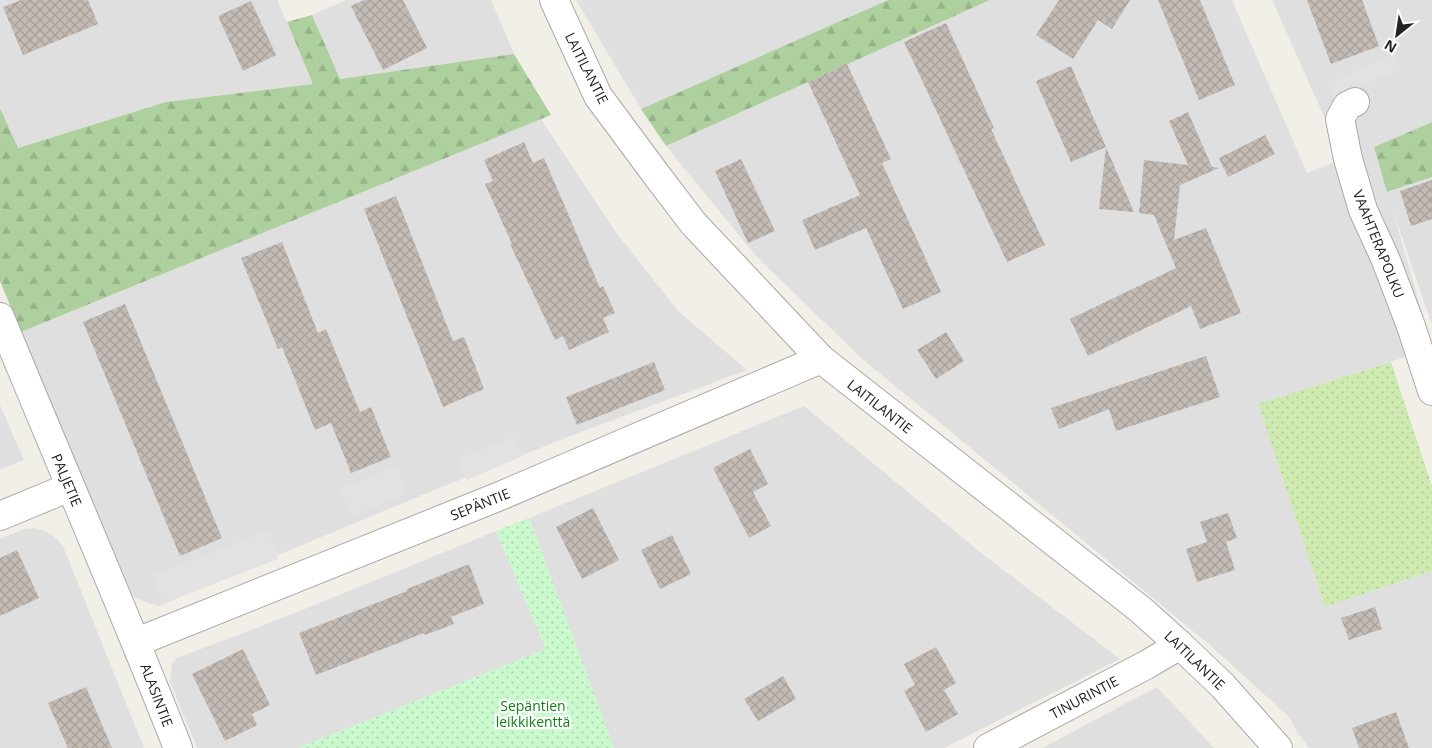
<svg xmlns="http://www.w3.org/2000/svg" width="1432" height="748" font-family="'Open Sans',sans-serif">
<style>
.residential{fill:#e0dfdf}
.grass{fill:url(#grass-dots)}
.forest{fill:url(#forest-firs)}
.park{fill:url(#park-dots)}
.parking{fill:#e2e2e2}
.building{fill:url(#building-cross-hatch)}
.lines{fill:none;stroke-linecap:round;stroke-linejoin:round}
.minor-casing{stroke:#a9a9a9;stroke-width:30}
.tertiary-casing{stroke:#a9a9a9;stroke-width:30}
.minor{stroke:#fff;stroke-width:28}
.tertiary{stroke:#fff;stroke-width:28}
.labels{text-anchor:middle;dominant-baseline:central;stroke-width:4.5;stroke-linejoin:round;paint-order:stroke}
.street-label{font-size:14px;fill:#222;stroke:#fff}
.park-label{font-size:14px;fill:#0e8216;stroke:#fff}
</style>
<defs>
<pattern id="grass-dots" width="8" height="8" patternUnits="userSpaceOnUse" patternTransform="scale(1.25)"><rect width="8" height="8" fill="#ceeab1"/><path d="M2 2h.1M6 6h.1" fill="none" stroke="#b1c898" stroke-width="1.8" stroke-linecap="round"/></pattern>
<pattern id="forest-firs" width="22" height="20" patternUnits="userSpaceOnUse" patternTransform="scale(1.25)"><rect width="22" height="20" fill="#aed09f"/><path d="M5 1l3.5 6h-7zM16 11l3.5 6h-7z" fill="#95b289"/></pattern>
<pattern id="park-dots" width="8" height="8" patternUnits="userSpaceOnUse" patternTransform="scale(1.25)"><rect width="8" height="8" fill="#c9f9cc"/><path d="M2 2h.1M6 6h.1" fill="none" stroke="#acd5af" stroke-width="1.8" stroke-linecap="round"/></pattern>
<pattern id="building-cross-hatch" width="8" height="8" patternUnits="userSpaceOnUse" patternTransform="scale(1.25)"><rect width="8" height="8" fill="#c3bbb5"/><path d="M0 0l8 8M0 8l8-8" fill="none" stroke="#a7a09b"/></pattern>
</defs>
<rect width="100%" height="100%" fill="#f2efe9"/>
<path class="residential" d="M3,0H277L314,84L166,102L18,148L0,108V1Z
M346,0H491L514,54L340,79L312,15Z
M576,0H888L641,109Z
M990,0H1232L1307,173L1343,159L1272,0H1432V122L1374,147L1388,192L1432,177V325L1392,208L1432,348L1259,405L1325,607L1432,571V748H1309L1297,732L1289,717L1210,645L860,357L757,257L666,146Z
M541,119L615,231L678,311L747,370L573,435L432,491L290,550L159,606L147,603L131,595L21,332Z
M0,405L24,460L0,470Z
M804,406L980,552L1120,659L944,748H614L529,518Z
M34,528L45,531L55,537L63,546L144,748H0V539L24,529Z
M496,531L546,649L298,748H197L170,682L172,664L177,658L290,615Z
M1157,687L1214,748H1042Z"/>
<path class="grass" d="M1391,362L1432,486V571L1325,607L1258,404Z"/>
<path class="forest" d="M888,0H990L666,146L641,109Z
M312,15L340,79L514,54L551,115L21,332L0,281V108L18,148L166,102L313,84L287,22Z
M1432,122V177L1387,192L1374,147Z"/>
<path class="park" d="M529,518L614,748H298L546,649L496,531Z"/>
<path class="parking" d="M1394,54L1400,69L1334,98L1328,84Z
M514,436L523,456L467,480L459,459Z
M397,466L407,494L351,516L340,489Z
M268,531L278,559L164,603L153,575Z"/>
<path class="building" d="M21,0H88L98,24L23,55L3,7Z
M364,0H403L427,48L383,70L351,6Z
M1059,0H1130L1112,29L1098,20L1073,59L1036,35Z
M1158,0H1200L1235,85L1199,100Z
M1307,0H1362L1379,46L1331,64Z
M251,1L276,55L243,71L218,16Z
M946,23L994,128L991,129L1045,245L1007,262L904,42Z
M847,64L891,159L882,163L941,292L903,309L866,228L815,250L802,220L860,195L808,82Z
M1071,66L1106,147L1134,212L1099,209L1106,147L1071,162L1036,81Z
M1188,112L1212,167L1219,168L1180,185L1174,240L1206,228L1241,313L1200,329L1191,306L1088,356L1070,319L1176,268L1154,215L1139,213L1144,160L1188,165L1169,121Z
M1265,135L1275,154L1228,177L1219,158Z
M524,142L533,163L544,158L600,288L603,286L615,313L603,318L609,332L569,350L563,336L555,340L510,244H512L485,184L493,181L484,160Z
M741,159L775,231L748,243L715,171Z
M1432,180V219L1411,226L1400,191Z
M396,196L453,341L464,337L484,389L443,407L364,209Z
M282,242L318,333L326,329L360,412L371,407L391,457L351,473L331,423L315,430L282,347L278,349L241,258Z
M125,304L222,538L180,556L83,322Z
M946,332L964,361L936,379L917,350Z
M1206,356L1220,397L1116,431L1109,409L1059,429L1051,408Z
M654,362L665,390L577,425L566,397Z
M750,449L768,484L753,492L771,526L749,538L713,468Z
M593,508L619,560L582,579L556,527Z
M1228,513L1237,538L1226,542L1235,570L1197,582L1186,549L1207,542L1200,522Z
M672,535L691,574L660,589L641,550Z
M17,550L39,598L0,616V558Z
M469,564L484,604L451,617L454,624L425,635L424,633L316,675L299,633L407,591V589Z
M1375,607L1382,629L1349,640L1341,618Z
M936,647L956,683L944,690L958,714L926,732L904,691L915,685L904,664Z
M243,649L270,705L252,714L257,725L225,741L192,674Z
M783,676L796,699L758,721L744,699Z
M86,687L112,748H68L48,703Z
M1396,712L1409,748H1359L1352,728Z"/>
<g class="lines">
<g class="minor-casing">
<path id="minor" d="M1355,102L1347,106L1340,119L1348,159L1363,210L1385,258L1411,326L1432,391
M0,317C59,461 121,603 178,748
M0,516L70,487
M137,642L500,496L821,359
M988,748L1146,665L1180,645"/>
</g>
<g class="tertiary-casing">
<path id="tertiary" d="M554,0L598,96L655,173L693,223L821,359L1141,610L1180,645L1223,686L1278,748"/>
</g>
<use href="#minor" class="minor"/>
<use href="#tertiary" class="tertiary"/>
</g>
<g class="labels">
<g class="street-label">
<text transform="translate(587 68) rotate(63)">LAITILANTIE</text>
<text transform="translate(1379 244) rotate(68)">VAAHTERAPOLKU</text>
<text transform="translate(880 406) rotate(38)">LAITILANTIE</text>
<text transform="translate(67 480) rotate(67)">PALJETIE</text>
<text transform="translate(480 504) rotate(-22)">SEPÄNTIE</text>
<text transform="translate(1195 660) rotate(44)">LAITILANTIE</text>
<text transform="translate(157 695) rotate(69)">ALASINTIE</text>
<text transform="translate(1084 697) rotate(-28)">TINURINTIE</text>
</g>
<g class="park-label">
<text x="533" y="705">Sepäntien<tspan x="533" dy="16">leikkikenttä</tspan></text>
</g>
</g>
<g transform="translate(1397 35) rotate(210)" stroke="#ffffff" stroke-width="4" paint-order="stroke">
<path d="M0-4L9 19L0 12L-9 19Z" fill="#222222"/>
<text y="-8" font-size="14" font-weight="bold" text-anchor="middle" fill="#222222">N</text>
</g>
</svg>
